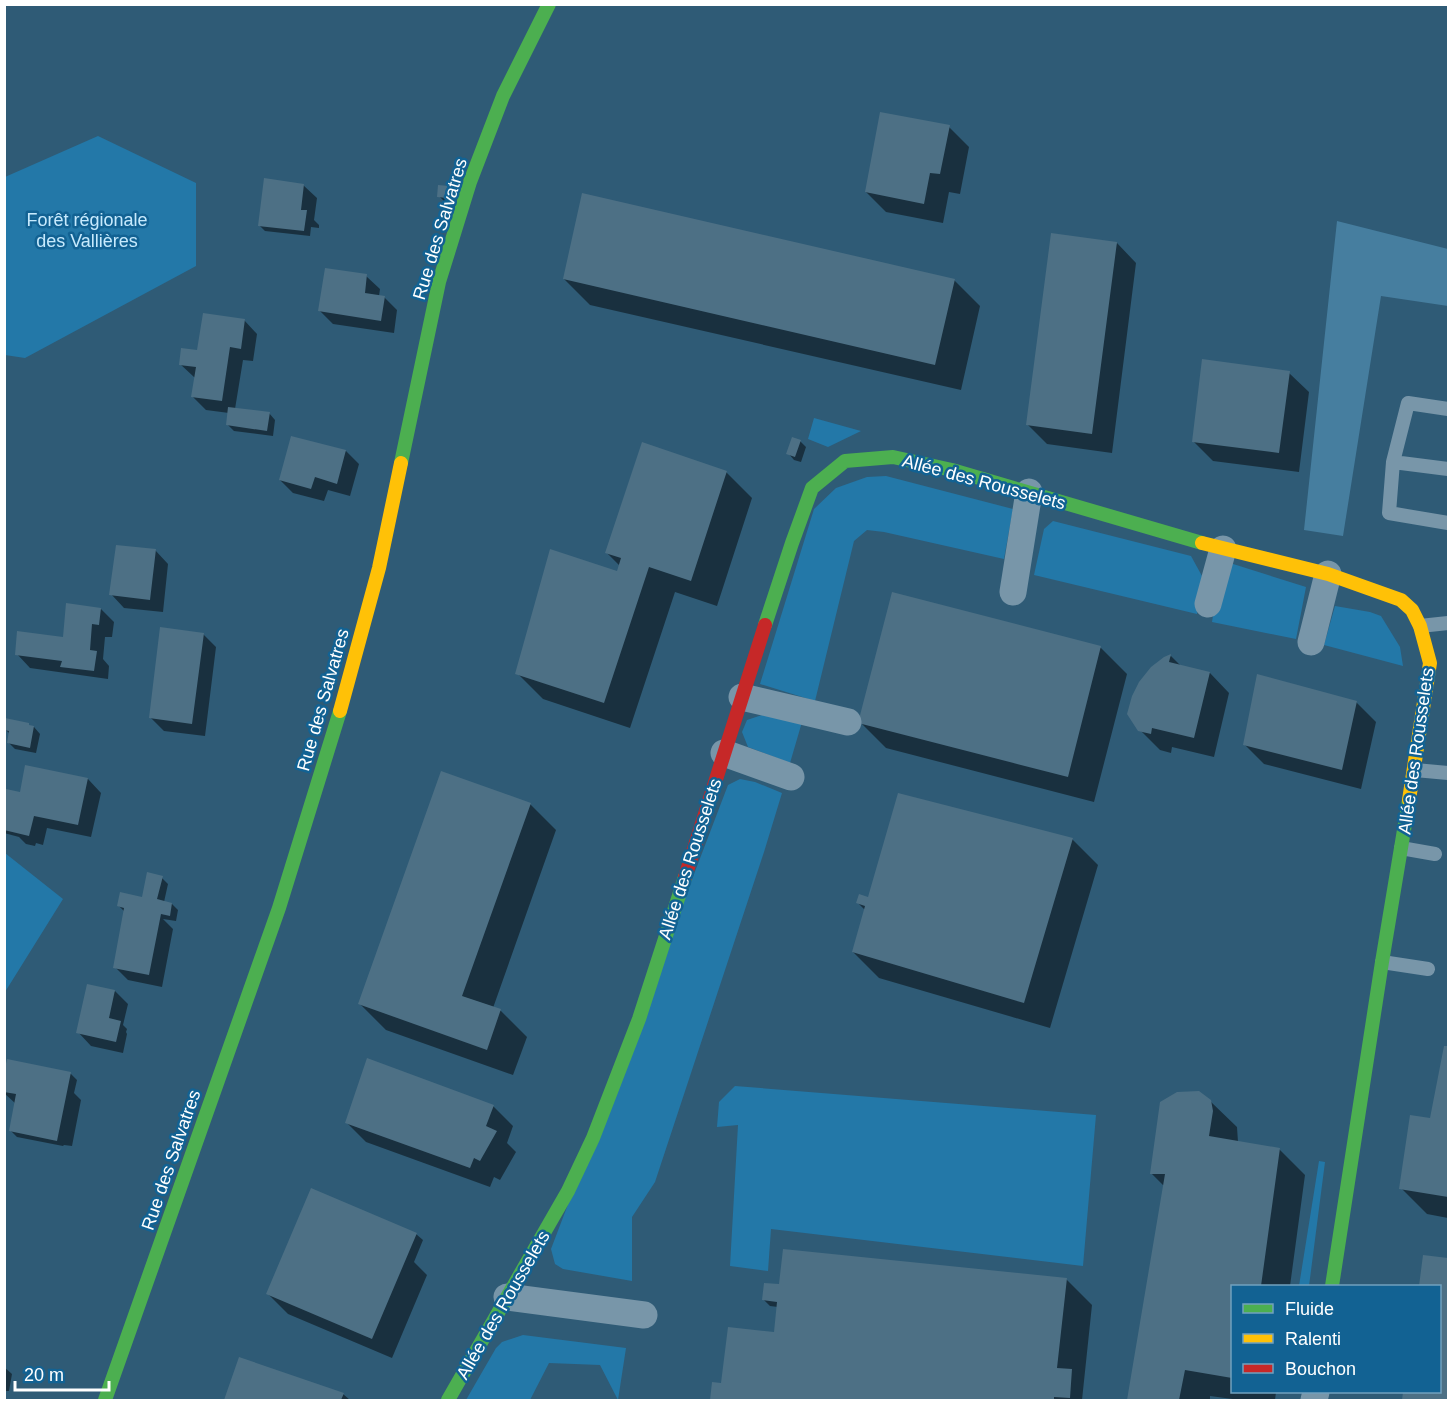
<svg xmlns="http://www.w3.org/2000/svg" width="1453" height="1405" font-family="Helvetica,sans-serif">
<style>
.green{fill:#2378a8}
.water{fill:#467e9f}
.shadow{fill:#0007}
.building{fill:#4d7085}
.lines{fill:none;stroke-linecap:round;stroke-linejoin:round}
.lane{stroke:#7896a9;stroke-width:14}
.street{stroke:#7896a9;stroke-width:27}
.fast{stroke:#4caf50;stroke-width:14}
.slow{stroke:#ffc107;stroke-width:14}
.jam{stroke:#c62828;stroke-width:14}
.labels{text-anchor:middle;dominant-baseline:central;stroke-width:5;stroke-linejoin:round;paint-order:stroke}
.park-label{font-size:18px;fill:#c7eafd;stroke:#126293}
.street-label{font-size:18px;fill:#fff;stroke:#126293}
</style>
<rect width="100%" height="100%" fill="#2f5b76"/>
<path class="green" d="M98,136L196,183V266L25,358L5,355V177Z
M814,418L861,431L828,447L808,439Z
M886,476L1013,509L1004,559L884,532L867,530L854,541L815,701L760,684L814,509L836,488L867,477Z
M1053,521L1191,556L1202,576L1197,614L1034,575L1044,529Z
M1230,563L1306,587L1296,639L1212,622L1220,573Z
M1335,606L1370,612L1381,616L1400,647L1403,666L1324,645Z
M762,715L802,722L790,763L748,747L742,732L747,720Z
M740,779L755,782L782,793L764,852L655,1182L632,1217V1281L563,1269L555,1264L551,1249L728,785Z
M5,853L63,899L5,992Z
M735,1086L1096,1115L1083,1266L771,1229L768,1271L730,1266L738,1125L717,1127L719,1102Z
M1319,1161L1325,1162L1309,1286H1299Z
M523,1335L626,1348L618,1400L600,1365L549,1363L530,1400H466L496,1348L502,1342Z"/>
<path class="water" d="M1337,221L1448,249V306L1381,296L1343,536L1304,530Z"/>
<path class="shadow" d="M949,127L969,147L960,194L949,192L943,223L886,212L866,192Z
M303,185L317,198L314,220L319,225V228L311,227L310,236L265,231L259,225Z
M448,187L454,193L453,203L445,202L439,196Z
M1117,243L1136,263L1112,453L1047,444L1027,424Z
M366,276L380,289L379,296L384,297L397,310L394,333L333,324L320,311Z
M564,279L954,280L980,306L961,390L590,305Z
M244,320L257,334L253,361L243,360L235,409L269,413L275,420L273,436L234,431L228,425L229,413L206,410L193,397L196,378L194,377L180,364Z
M1289,373L1309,392L1299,472L1213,461L1193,441Z
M800,441L806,447L801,462L794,460L788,453Z
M346,451L359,464L350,496L328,490L324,501L293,493L280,480Z
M726,472L752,498L717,606L675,592L630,728L543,699L517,673L623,574L620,566L607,553Z
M155,550L168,564L163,612L124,608L111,594Z
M893,594L1101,648L1127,674L1094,802L886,748L860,722Z
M101,609L114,622L112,637H105L103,659L109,666L108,679L30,668L17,654L64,639Z
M203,634L216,647L205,736L164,731L150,717Z
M1171,656L1181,666L1210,673L1229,693L1214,757L1172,747L1171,753L1160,750L1140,730L1161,662Z
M1356,702L1376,722L1361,789L1264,764L1244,744Z
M31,727H34L40,734L36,753L15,749L8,742L10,734L5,729Z
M26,767L88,779L101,793L91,837L47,828L43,845L36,843L35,846L26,844L19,837L4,833V804L21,794Z
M530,804L556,830L493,1008L501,1011L527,1037L513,1075L386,1030L360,1004Z
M1072,839L1098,865L1050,1028L879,978L853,952L865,910L858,903Z
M162,878L168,884L164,902L172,904L178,910L176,921L163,919L173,929L162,987L128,980L115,967L125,912L119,906L143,898Z
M115,991L128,1004L123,1025L127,1029L126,1032L127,1034L123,1053L91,1046L78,1032Z
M1445,1047L1448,1048V1218L1427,1214L1401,1188L1432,1120Z
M71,1074L77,1080L74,1093L81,1100L72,1146L64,1145L63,1146L17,1137L10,1130L16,1104L4,1093V1080Z
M1210,1101L1237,1127L1238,1142L1279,1149L1305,1175L1290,1286H1232V1392H1276L1275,1400H1240L1210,1396V1400H1129L1164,1186L1151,1173Z
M493,1106L513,1126L507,1143L516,1152L500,1180L494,1177L490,1187L366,1142L346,1122Z
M416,1234L423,1240L414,1262L427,1275L392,1358L288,1314L268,1294Z
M1424,1257L1448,1260V1400H1404L1405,1392H1440V1286H1420Z
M1066,1279L1092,1305L1082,1400H711L713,1384L720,1385L775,1333L778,1307L770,1306L764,1300Z
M240,1359L343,1394L350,1400H226Z
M4,1367L12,1374L9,1391H4Z"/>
<path class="building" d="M880,112L950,125L940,174L930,173L924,204L865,192Z
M264,178L304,184L301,210H307L304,231L258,226Z
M438,185L449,186L447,198L437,197Z
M582,193L955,279L935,365L563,279Z
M1051,233L1117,242L1092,434L1026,425Z
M325,268L367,274L365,293L385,296L381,321L318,311Z
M203,313L245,319L241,349L230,347L222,401L191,397L196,367L179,365L181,348L197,350Z
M1202,359L1290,371L1279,453L1192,442Z
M228,407L270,412L267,431L226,425Z
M291,436L346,450L337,484L315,477L311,489L279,480Z
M792,437L801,440L795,457L786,454Z
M642,442L727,471L691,581L649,567L604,703L515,674L550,549L617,571L621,558L605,553Z
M116,545L156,549L150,600L109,595Z
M892,592L1101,646L1068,777L858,723Z
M66,603L101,608L99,625L92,624L90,650L97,651L94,671L60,667L62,661L15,655L17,631L63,637Z
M160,627L204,633L192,724L149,718Z
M1171,654L1169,662L1210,672L1194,738L1152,728L1151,734L1138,731L1127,714L1132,696L1139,682L1151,667L1164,657Z
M1257,674L1357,701L1342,770L1243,745Z
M5,718L29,723V725L34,726L30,748L7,743L9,731L4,730Z
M25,765L88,778L78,825L34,816L29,836L4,830V797L6,789L20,792Z
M441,771L531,803L462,996L501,1009L487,1050L358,1004Z
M898,793L1073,838L1024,1003L852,952L865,906L856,903L859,894L868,897Z
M147,872L163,876L157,899L172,903L170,916L161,914L149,975L113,968L124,908L117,906L120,892L142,897Z
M87,984L115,990L109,1018L121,1021L116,1042L76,1033Z
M1444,1046H1448V1197L1399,1189L1410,1115L1430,1118Z
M367,1058L494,1105L486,1126L497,1131L480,1161L474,1158L470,1168L345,1123Z
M7,1059L71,1072L57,1141L9,1131L16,1094L4,1092V1073Z
M1199,1091L1211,1100L1213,1111L1209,1136L1280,1148L1261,1286H1232V1378L1185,1370L1179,1400H1127L1165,1174H1150L1160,1102L1177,1092Z
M311,1188L417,1233L372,1339L266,1294Z
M783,1249L1067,1278L1057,1368L1072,1369L1070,1398L1054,1397V1400H710L712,1382L721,1383L728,1327L774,1332L777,1302L762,1300L764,1283L779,1284Z
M1423,1255L1448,1258V1400H1402L1403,1392H1440V1287L1419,1286Z
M239,1357L344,1393L341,1400H224Z"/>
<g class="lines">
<path class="lane" d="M1448,409L1408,403L1393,462L1448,469
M1393,462L1389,513L1448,523
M1420,626L1448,623
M1415,770L1448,773
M1401,848L1435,854
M1382,962L1428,969"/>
<path class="street" d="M1013,592L1029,492
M1208,604L1223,549
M1311,642L1328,574
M742,697L848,722
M724,753L791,777
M507,1297L644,1315
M1314,1400L1316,1392"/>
<path class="fast" d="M401,463L439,282L470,182L503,96L549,4
M765,625L792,543L812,488L845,461L893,457L952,470L1202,543
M1332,1286L1382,962L1409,800
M105,1400L279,908L340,711
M448,1400L568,1191L593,1138L639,1019L685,877"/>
<path class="slow" d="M1202,543L1328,574L1401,600L1412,610L1420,626L1430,663L1409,800
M340,711L379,568L401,463"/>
<path class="jam" d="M685,877L765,625"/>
</g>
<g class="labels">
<g class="park-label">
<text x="87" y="220">Forêt régionale<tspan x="87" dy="21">des Vallières</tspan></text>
</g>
<g class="street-label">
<text transform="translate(440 229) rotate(-73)">Rue des Salvatres</text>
<text transform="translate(984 482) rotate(15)">Allée des Rousselets</text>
<text transform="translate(323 700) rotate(-74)">Rue des Salvatres</text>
<text transform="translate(1416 751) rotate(-82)">Allée des Rousselets</text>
<text transform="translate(690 859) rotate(-72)">Allée des Rousselets</text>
<text transform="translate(171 1160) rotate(-71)">Rue des Salvatres</text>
<text transform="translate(503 1305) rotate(-60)">Allée des Rousselets</text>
</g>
</g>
<rect width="1453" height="1405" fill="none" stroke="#ffffff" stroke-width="12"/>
<rect x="1231" y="1285" width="210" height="108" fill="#126293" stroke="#71a1be" stroke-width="1.5"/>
<rect x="1243" y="1304" width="30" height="9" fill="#4caf50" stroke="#71a1be" stroke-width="1.5"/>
<text x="1285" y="1315" font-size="18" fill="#ffffff">Fluide</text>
<rect x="1243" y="1334" width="30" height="9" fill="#ffc107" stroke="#71a1be" stroke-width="1.5"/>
<text x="1285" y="1345" font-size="18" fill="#ffffff">Ralenti</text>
<rect x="1243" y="1364" width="30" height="9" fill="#c62828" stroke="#71a1be" stroke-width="1.5"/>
<text x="1285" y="1375" font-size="18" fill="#ffffff">Bouchon</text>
<path d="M15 1381v9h94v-9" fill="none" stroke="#ffffff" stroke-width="3"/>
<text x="24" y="1381" font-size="18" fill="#ffffff" stroke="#126293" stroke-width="4.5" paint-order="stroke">20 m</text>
</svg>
